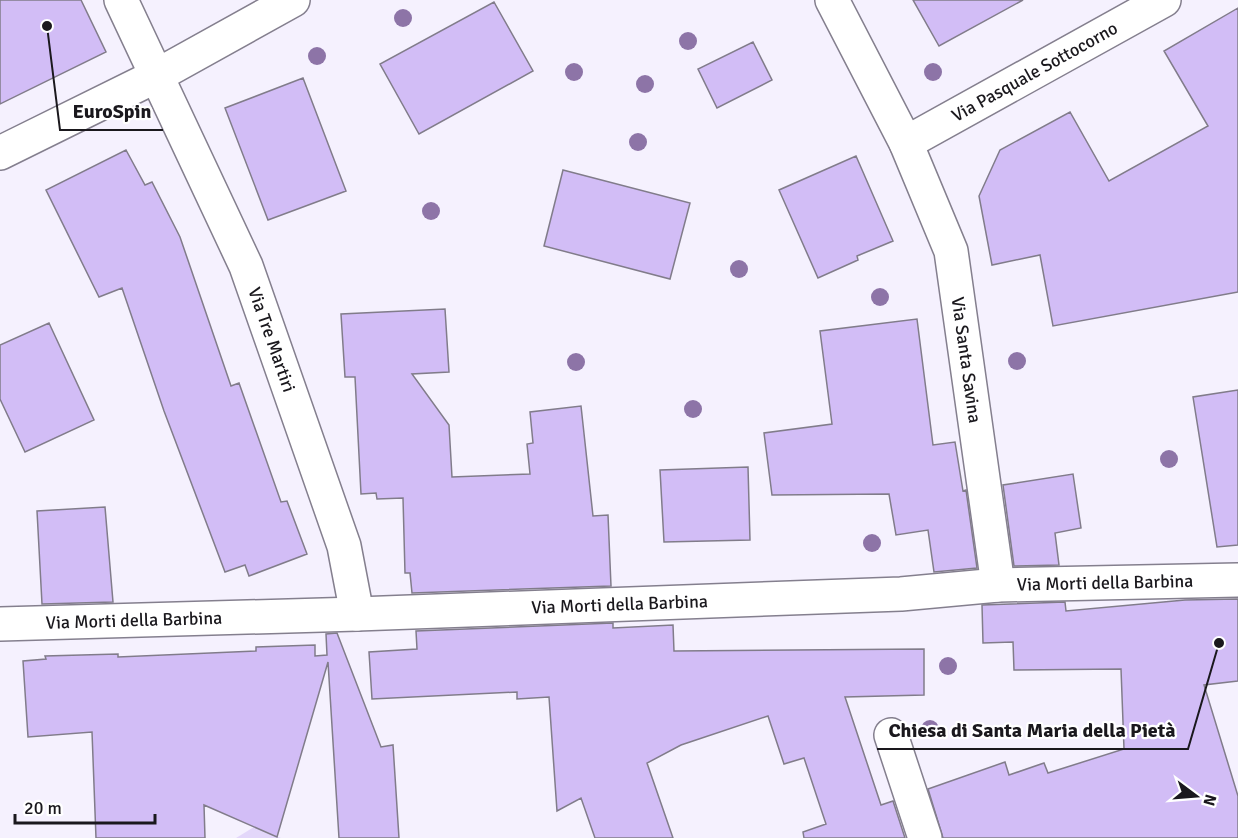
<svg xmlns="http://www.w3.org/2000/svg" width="1238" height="838" font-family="Signika,sans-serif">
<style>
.green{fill:#e3d7fa}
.building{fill:#d2bdf6;stroke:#817c8a;stroke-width:1.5}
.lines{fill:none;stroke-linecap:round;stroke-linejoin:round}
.minor-casing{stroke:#847f8e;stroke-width:36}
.minor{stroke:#fff;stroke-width:33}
.tree{fill:#8d74a7}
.labels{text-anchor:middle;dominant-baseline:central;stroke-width:4.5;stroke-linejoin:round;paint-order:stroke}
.street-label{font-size:18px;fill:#1a181d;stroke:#fff}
.leader{fill:none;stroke:#1a181d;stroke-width:2}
.callout-dot{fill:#1a181d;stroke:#fff;stroke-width:2}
.callout-label{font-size:20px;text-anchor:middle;font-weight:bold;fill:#1a181d;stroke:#fff;stroke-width:4.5;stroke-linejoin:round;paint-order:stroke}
</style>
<rect width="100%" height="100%" fill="#f5f1fe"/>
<path class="green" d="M254,827L281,838H236Z"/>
<path class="building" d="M0,0H81L106,52L0,104Z
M913,0H1023L939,46Z
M494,2L533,71L419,134L380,64Z
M1238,8V292L1053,326L1040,255L992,265L979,196L1000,150L1070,112L1109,181L1208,126L1164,51Z
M753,42L772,80L717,108L698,69Z
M303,78L346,191L268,220L225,108Z
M126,150L145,185L152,182L180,237L231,386L239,383L281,502L287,501L307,554L249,576L245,565L225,572L164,411L122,288L99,297L46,190Z
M856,156L893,241L857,256L858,260L818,278L779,190Z
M563,170L690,203L670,279L544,246Z
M445,309L449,372L412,374L449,425L452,477L530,474L527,444L533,443L530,412L581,406L593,516L608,515L611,586L412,593L410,573H405L403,498L377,499L376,493L361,494L355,377H345L341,314Z
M917,319L933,445L955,442L963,491L966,490L977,568L934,572L928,530L896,535L889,494L772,495L764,433L832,424L820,331Z
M49,323L94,420L25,452L0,399V345Z
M1238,390V545L1217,547L1193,397Z
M748,467L750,540L664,542L660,470Z
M1073,474L1081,528L1055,533L1059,565L1014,566L1003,485Z
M105,507L113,602L42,604L37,511Z
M1238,599V681L1204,685L1238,796V838H943L928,789L1005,762L1009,775L1044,763L1048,773L1124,749L1121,669L1014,670L1013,642L983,643L982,605L1065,602L1066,611L1185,600Z
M613,623V628L673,625L674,651L924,649V695L845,697L881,805L893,801L905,838H804L803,832L826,824L804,758L784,764L768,716L681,745L647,763L673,838H595L581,798L557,811L549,697L517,699V692L372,699L369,652L417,649L416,631Z
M337,633L381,747L393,745L399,838H339L328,662L277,837L204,805L205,838H96L92,732L28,737L23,661L46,659L45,656L118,654V657L256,651V647L315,645V656L327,655L326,634Z"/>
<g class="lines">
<g class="minor-casing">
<g id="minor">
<path id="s1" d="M121,0L246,266L344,546L357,614"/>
<path id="s2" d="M832,0L906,143L951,251L998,585"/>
<path id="s3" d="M906,143L1164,0"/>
<path d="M0,153L158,75L293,0"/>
<path id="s4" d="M0,624L357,614L901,594L998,585L1238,580"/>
<path d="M891,735L925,838"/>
</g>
</g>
<use href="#minor" class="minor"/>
</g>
<g class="tree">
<circle cx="403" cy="18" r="9"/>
<circle cx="688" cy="41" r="9"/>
<circle cx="317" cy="56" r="9"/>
<circle cx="574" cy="72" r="9"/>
<circle cx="933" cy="72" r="9"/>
<circle cx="645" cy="84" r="9"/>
<circle cx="638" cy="142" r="9"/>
<circle cx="431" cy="211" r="9"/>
<circle cx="739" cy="269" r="9"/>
<circle cx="880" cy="297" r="9"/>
<circle cx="1017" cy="361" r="9"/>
<circle cx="576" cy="362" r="9"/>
<circle cx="693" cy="409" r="9"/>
<circle cx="1169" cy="459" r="9"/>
<circle cx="872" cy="543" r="9"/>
<circle cx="948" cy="666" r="9"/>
<circle cx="930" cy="729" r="9"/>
</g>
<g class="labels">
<g class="street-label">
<text stroke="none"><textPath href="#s3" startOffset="147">Via Pasquale Sottocorno</textPath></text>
<text stroke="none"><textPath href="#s1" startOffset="372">Via Tre Martiri</textPath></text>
<text stroke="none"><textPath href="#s2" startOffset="388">Via Santa Savina</textPath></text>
<text stroke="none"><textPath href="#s4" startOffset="1106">Via Morti della Barbina</textPath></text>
<text stroke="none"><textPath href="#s4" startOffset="620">Via Morti della Barbina</textPath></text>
<text stroke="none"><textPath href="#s4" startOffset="134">Via Morti della Barbina</textPath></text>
</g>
</g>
<path class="leader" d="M47 26L60 130H163M1219 643L1188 749H877"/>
<g class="callout-dot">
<circle cx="47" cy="26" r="6"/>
<circle cx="1219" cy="643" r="6"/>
</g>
<g class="callout-label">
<text x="112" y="118">EuroSpin</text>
<text x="1032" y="737">Chiesa di Santa Maria della Pietà</text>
</g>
<g transform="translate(1196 796) rotate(106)" stroke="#ffffff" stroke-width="4.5" paint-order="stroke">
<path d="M0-4.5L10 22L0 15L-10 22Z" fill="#1a181d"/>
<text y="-9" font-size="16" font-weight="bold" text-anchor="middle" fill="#1a181d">N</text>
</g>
<path d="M15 814v9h140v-9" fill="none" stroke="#1a181d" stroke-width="3"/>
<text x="24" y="814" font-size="18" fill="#1a181d" stroke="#ffffff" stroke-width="4.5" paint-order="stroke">20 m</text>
</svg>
